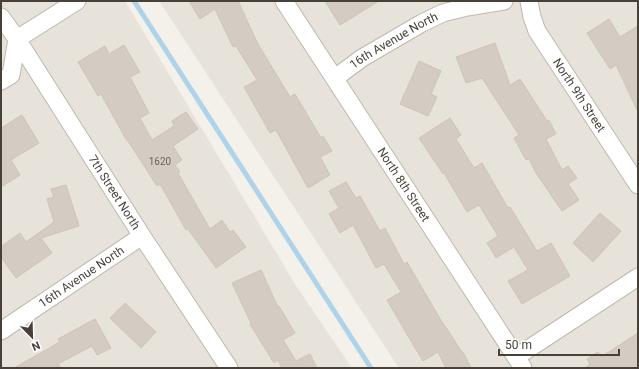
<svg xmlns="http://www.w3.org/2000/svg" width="639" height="369" font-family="Roboto,sans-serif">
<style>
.residential{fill:#e7e2da}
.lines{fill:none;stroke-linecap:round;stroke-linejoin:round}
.stream{stroke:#afd4e9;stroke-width:5}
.building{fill:#d4ccc2;stroke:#cec4b6}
.minor-casing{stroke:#beb8af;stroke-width:19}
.minor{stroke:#fff;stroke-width:17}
.labels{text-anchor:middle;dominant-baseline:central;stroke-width:3.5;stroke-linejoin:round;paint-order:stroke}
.number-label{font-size:10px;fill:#6a645c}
.street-label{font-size:12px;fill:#47413a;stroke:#fff}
</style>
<rect width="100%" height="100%" fill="#f4f1eb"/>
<path class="residential" d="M1,1H125L295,284L352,368H1Z
M159,1H638V368H399Z"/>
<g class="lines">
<path class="stream" d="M134,1L267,207L371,368"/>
</g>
<path class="building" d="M189,1H238L258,44L290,97L295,94L321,138L323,136L332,151L320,157L330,175L308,188L276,130L270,133L244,87L257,80L236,46L233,47L215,9L200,19Z
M325,1H379L340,25Z
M609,19L620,37L638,26V112L616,65L610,69L587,33Z
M495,43L510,85L520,79L547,121L549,120L556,134L546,139L562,170L568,166L577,178L568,184L579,200L562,211L536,173L529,159L526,160L514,138L519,135L482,78L466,83L456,57Z
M124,45L140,72L130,77L149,113L140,118L152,140L174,126L172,121L186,112L198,129L173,146L182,160L175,165L180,172L178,173L210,229L222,220L230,232L233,230L246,247L216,268L188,229L186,230L160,184L157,186L128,141H127L101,94L98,96L78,62L105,46L109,54Z
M419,61L441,71L431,94L437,97L428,116L400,104Z
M22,115L39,143L11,160L20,175L1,187V128Z
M450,118L461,135L456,139L474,168L482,163L508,208L510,207L537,251L551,243L570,276L522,304L508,281L528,270L514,247L496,258L487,243L498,236L479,205L467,212L444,173L443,174L419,138Z
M346,182L356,198L360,196L380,231L385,228L404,264L407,262L439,317L462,352H463L471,368H446L438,352L423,361L408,336L387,300L401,292L384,264L376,268L353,225L340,233L329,214L339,208L329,191Z
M66,185L79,226L41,238L52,253L16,278L1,257V247L20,233L26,242L54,222L47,199L54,197L51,189Z
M600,213L621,231L593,262L573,243Z
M261,270L278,307L279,306L295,333L283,340L296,361L310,354L317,368H282L278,360L274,363L250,324L251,323L232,283Z
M125,303L156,332L141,348L110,318Z
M95,319L111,348L97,355L92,346L58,364L61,368H14L60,342L58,339Z
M638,333V368H585L590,364L587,359L598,352L601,357Z"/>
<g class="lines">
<g class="minor-casing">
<g id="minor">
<path id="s1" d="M284,1L523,368"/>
<path id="s2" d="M529,1L532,17L537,31L638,185"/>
<path id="s3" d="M1,17L17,39L142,236L229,368"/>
<path id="s4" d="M335,78L362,58L422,23L443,13L467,7L504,1"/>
<path d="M1,81L11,75L17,39L77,1"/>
<path id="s5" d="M1,331L142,236"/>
<path d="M516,357L638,277"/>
</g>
</g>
<use href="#minor" class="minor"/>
</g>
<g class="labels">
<g class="number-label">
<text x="160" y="161">1620</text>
</g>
<g class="street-label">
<text stroke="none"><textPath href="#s4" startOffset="70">16th Avenue North</textPath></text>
<text stroke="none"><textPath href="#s2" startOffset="108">North 9th Street</textPath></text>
<text stroke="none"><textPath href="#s1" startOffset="219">North 8th Street</textPath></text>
<text stroke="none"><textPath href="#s3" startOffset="209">7th Street North</textPath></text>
<text stroke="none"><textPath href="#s5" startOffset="97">16th Avenue North</textPath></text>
</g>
</g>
<rect width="639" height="369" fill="none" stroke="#47413a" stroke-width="4"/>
<g transform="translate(32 337) rotate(157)" stroke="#ffffff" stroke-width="3" paint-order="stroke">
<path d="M0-3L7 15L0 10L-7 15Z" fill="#47413a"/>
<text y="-6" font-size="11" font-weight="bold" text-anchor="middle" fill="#47413a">N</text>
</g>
<path d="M499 349v6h120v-6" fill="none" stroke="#47413a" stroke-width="2"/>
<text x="505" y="349" font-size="12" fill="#47413a" stroke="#ffffff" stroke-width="3" paint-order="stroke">50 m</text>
</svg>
